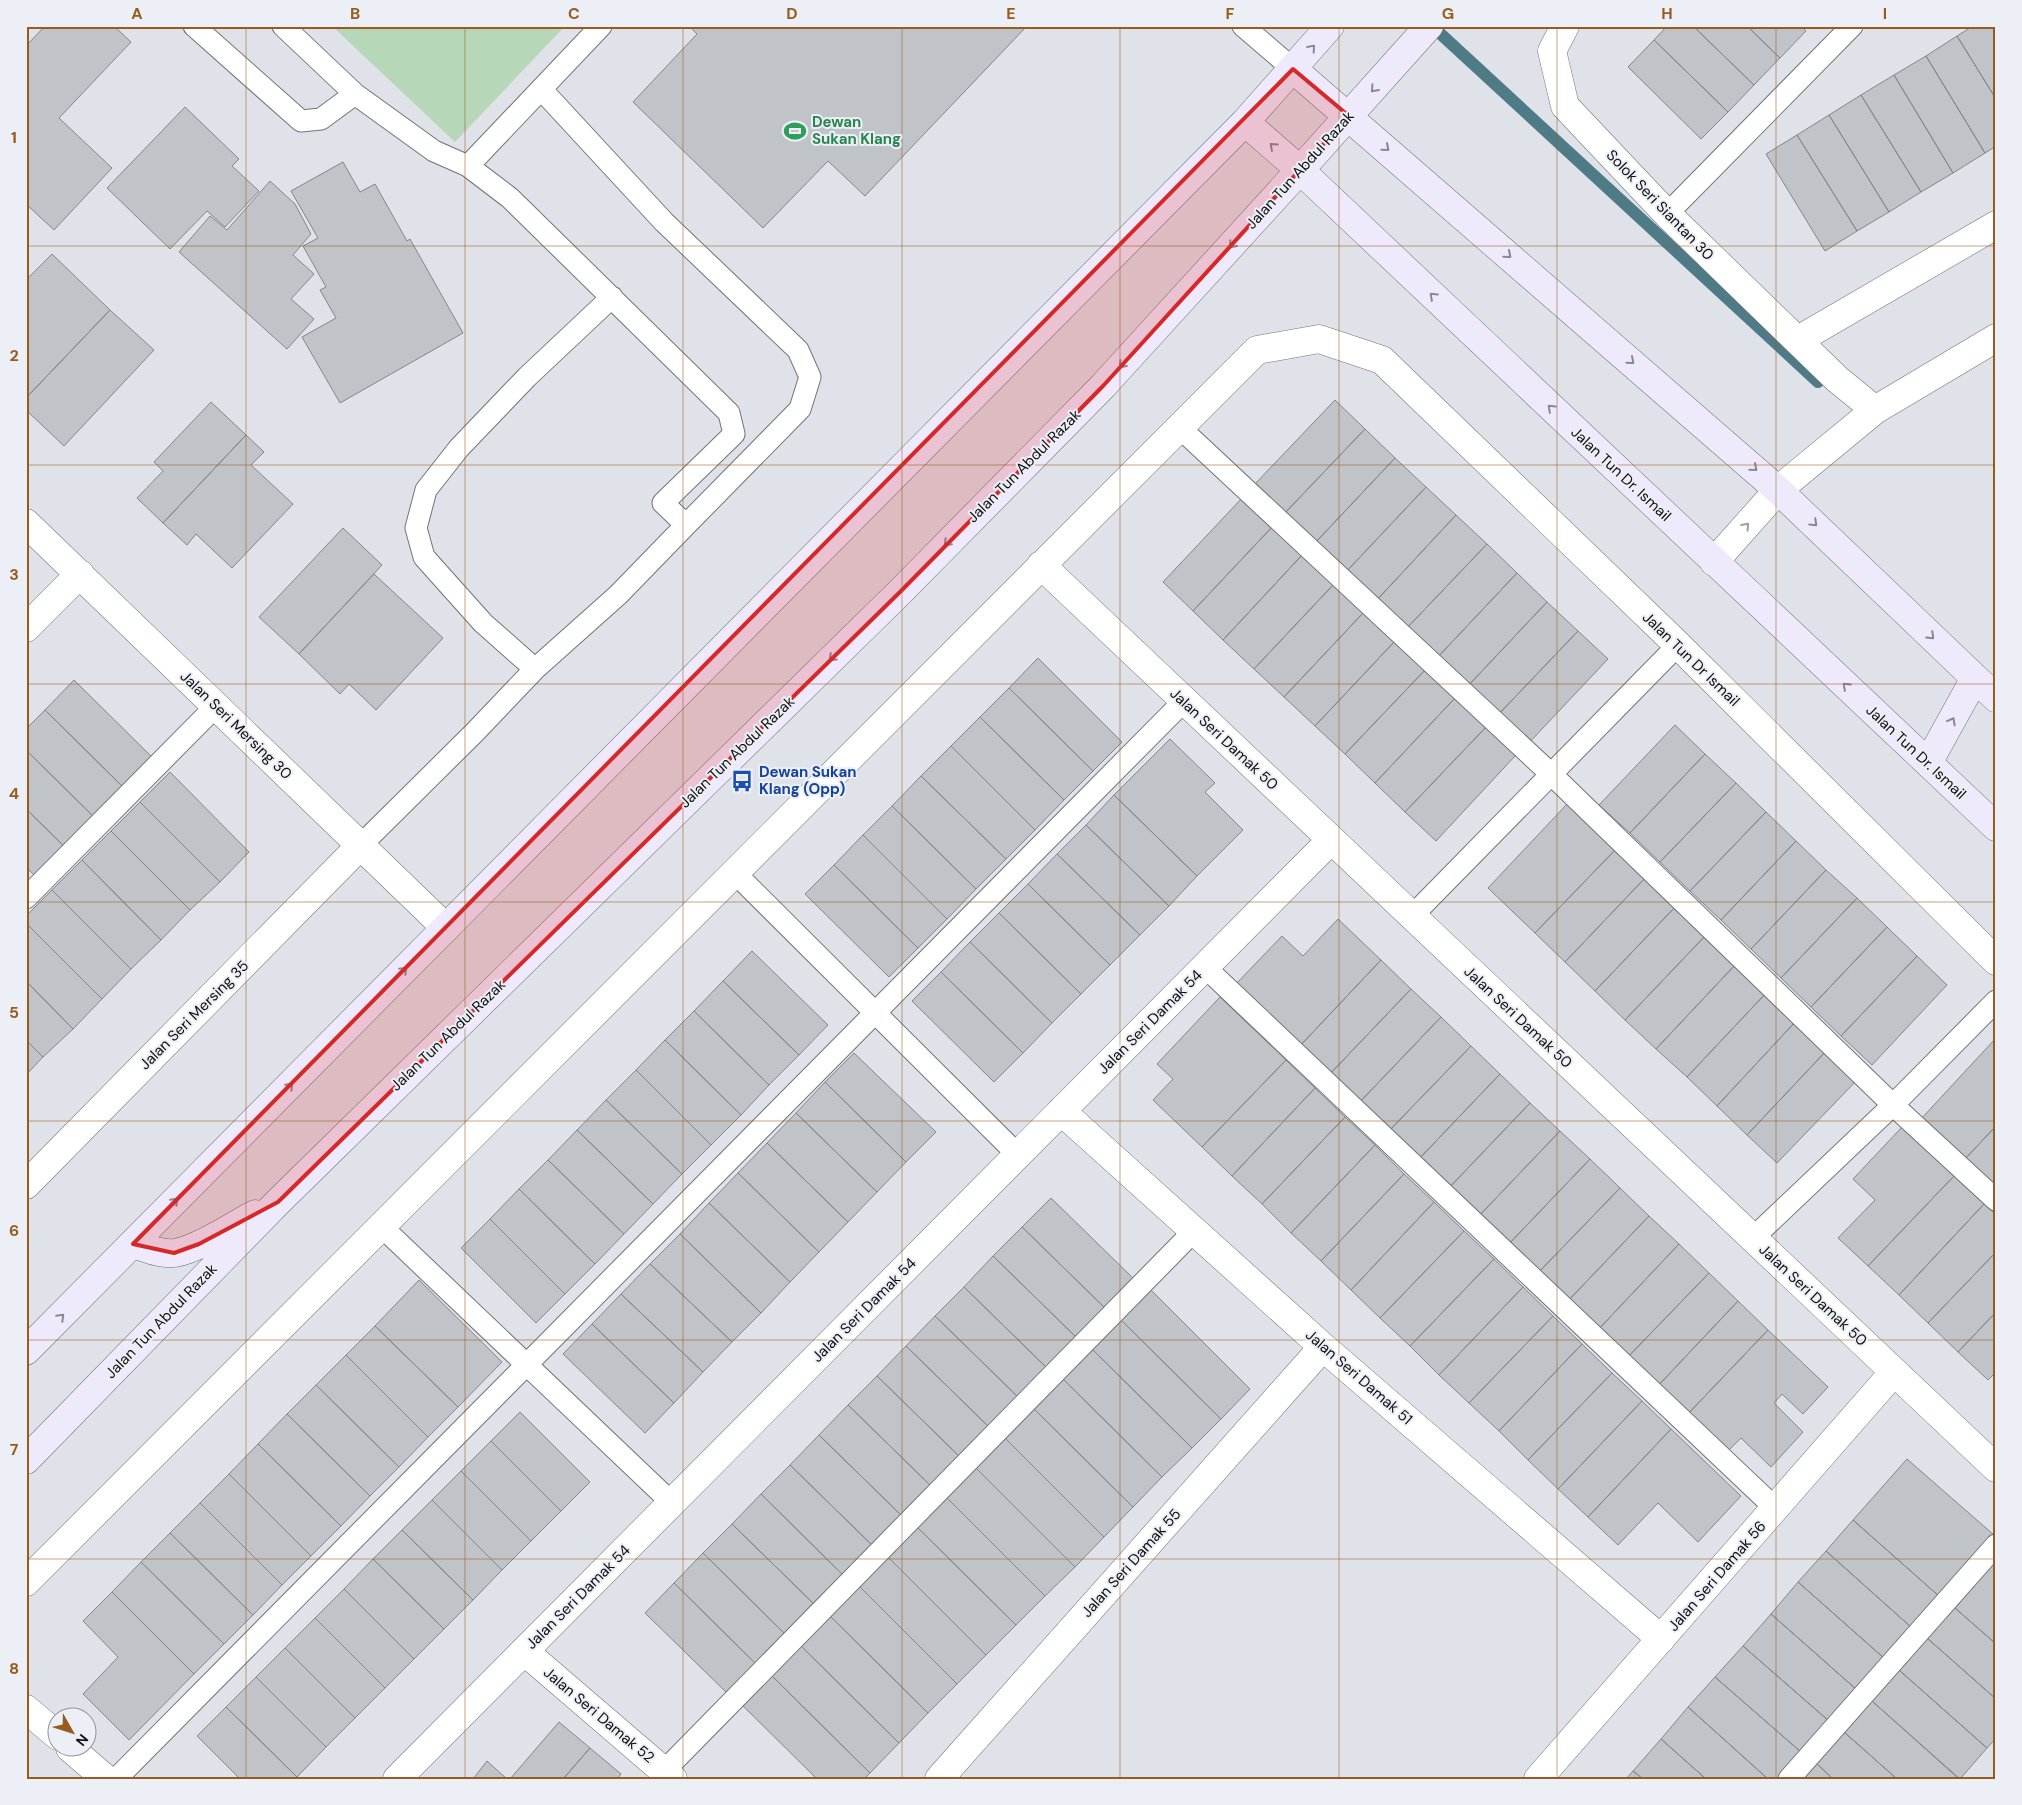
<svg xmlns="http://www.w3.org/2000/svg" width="2022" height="1805" font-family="'DM Sans',sans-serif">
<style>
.green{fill:#b7d7b9}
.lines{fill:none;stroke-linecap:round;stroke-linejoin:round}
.stream{stroke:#4e7b85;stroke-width:12}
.building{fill:#c0c4c9;stroke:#83868b}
.lane-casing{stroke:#717479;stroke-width:23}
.street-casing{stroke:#717479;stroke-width:29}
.secondary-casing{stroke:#717479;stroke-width:29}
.lane{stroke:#fff;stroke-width:21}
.street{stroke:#fff;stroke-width:28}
.secondary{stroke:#efe9fc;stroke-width:28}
.oneway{stroke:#8a8792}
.oneway2{stroke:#9f9fa0}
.marked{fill:#d62828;fill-opacity:0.2;stroke:#d62828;stroke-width:4;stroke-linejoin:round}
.grid{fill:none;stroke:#985b1e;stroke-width:1;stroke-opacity:0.55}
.labels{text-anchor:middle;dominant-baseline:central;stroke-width:4;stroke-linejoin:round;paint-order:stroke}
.leisure-label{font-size:15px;font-weight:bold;fill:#27864d;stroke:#eceff5;text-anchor:start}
.street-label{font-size:15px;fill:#0e0f11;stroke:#eceff5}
.transit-label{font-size:15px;font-weight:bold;fill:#164399;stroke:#eceff5;text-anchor:start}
.neatline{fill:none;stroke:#985b1e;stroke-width:2}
.grid-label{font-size:16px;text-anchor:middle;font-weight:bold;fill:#985b1e}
</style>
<rect width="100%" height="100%" fill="#dfe2e8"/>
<path class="green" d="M332,26H565L455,142Z"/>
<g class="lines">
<path class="stream" d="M1432,26L1818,382"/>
</g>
<path class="building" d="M45,26H114L131,42L59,118L112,168L54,230L26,204V46Z
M689,26H1027L865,196L828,161L763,228L633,102L697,34Z
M1667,26H1693L1754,85L1728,112L1654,40Z
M1693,26H1747L1780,58L1754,85Z
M1747,26H1801L1806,31L1780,58Z
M1973,26L1996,27V99L1957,36Z
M1957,36L1996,99V146L1985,153L1926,56Z
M1654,40L1728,112L1701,139L1628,67Z
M1926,56L1985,153L1953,173L1894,75Z
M1894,75L1953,173L1921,192L1861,95Z
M1861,95L1921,192L1889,212L1829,115Z
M185,107L239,159L232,166L259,191L225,227L207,211L170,249L107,188Z
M1829,115L1889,212L1857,231L1797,135Z
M1797,135L1857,231L1825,251L1766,154Z
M343,162L360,192L375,184L407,241L410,239L463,333L340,403L302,337L336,318L320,290L326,287L303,246L318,238L291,191Z
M270,181L295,204L311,234L293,255L314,274L291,299L314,319L287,349L179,252L210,216L227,230Z
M52,254L110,310L26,398V280Z
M110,310L154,350L64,446L26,410V398Z
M1335,400L1365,429L1283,515L1253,486Z
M211,402L246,435L163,523L137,498L163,471L154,462Z
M1365,429L1395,458L1314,544L1283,515Z
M246,435L264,452L251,465L293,504L232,568L196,534L187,545L163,523Z
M1395,458L1426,487L1345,573L1314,544Z
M1426,487L1456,515L1375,602L1345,573Z
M1243,497L1273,526L1193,611L1163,582Z
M1456,515L1487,544L1405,630L1375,602Z
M1273,526L1303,554L1223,640L1193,611Z
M343,528L382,565L299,654L259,617Z
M1487,544L1517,573L1436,659L1405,630Z
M1303,554L1334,584L1254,669L1223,640Z
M1517,573L1547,602L1466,688L1436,659Z
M374,574L443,638L376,710L349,684L340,694L299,654Z
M1334,584L1364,612L1284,697L1254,669Z
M1547,602L1578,631L1496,717L1466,688Z
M1364,612L1395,641L1315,726L1284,697Z
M1578,631L1608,659L1526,746L1496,717Z
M1395,641L1425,670L1345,754L1315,726Z
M1038,658L1122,742L1093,771L1009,688Z
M1425,670L1455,698L1375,783L1345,754Z
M74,680L155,760L126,790L45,710Z
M1009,688L1093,771L1064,800L980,717Z
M1455,698L1486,727L1405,812L1375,783Z
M45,710L126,790L97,820L26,750V729Z
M980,717L1064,800L1035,830L951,746Z
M1675,725L1705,754L1630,833L1599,805Z
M1486,727L1516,755L1436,841L1405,812Z
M1170,739L1215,783L1205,792L1243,830L1197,876L1114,795Z
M951,746L1035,830L1006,859L921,776Z
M26,750L97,820L67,849L26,809Z
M1705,754L1736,783L1660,862L1630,833Z
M170,772L249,852L220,882L140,802Z
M921,776L1006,859L976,889L892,806Z
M1736,783L1766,812L1690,891L1660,862Z
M1114,795L1197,876L1169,906L1086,825Z
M140,802L220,882L190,910L111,831Z
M1568,803L1616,849L1535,933L1488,888Z
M892,806L976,889L947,919L863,835Z
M26,809L67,849L38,879L26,867Z
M1766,812L1796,841L1721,920L1690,891Z
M1086,825L1169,906L1140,935L1057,854Z
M111,831L190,910L161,940L82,860Z
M863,835L947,919L918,948L834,865Z
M1796,841L1826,870L1751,949L1721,920Z
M1616,849L1646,877L1565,962L1535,933Z
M1057,854L1140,935L1110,965L1028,884Z
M82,860L161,940L131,969L52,890Z
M834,865L918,948L889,977L805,894Z
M1826,870L1857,898L1781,978L1751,949Z
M1646,877L1676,906L1595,991L1565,962Z
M1028,884L1110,965L1081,994L999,913Z
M52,890L131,969L102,999L26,923V916Z
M1857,898L1887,927L1811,1007L1781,978Z
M1676,906L1706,935L1625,1020L1595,991Z
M999,913L1081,994L1052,1023L970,942Z
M1338,919L1381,960L1298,1048L1234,986L1282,936L1303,956Z
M26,923L102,999L73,1029L26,981Z
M1887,927L1917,956L1841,1036L1811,1007Z
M1706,935L1736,964L1656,1049L1625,1020Z
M970,942L1052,1023L1023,1053L941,972Z
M752,951L828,1025L799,1055L723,981Z
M1917,956L1947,985L1872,1065L1841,1036Z
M1381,960L1411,989L1328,1076L1298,1048Z
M1736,964L1767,992L1687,1077L1656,1049Z
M941,972L1023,1053L994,1082L912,1001Z
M26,981L73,1029L43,1057L26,1040Z
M723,981L799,1055L769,1085L694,1011Z
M1411,989L1441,1017L1357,1105L1328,1076Z
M1767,992L1796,1021L1717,1106L1687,1077Z
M1220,997L1286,1060L1202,1147L1153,1100L1173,1079L1157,1064Z
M694,1011L769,1085L741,1115L665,1040Z
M1441,1017L1471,1046L1387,1133L1357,1105Z
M1796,1021L1827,1050L1747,1135L1717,1106Z
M1996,1038V1126L1964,1160L1920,1120Z
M26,1040L43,1057L26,1075Z
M665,1040L741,1115L711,1145L636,1070Z
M1471,1046L1500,1074L1417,1161L1387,1133Z
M1827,1050L1858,1079L1777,1163L1747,1135Z
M854,1053L936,1132L906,1162L825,1082Z
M1286,1060L1315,1088L1232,1176L1202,1147Z
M636,1070L711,1145L682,1174L606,1100Z
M1500,1074L1530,1103L1447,1190L1417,1161Z
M825,1082L906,1162L877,1192L796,1113Z
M1315,1088L1345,1117L1262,1204L1232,1176Z
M606,1100L682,1174L653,1204L577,1130Z
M1530,1103L1560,1131L1477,1218L1447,1190Z
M796,1113L877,1192L848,1222L767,1143Z
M1345,1117L1375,1145L1291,1233L1262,1204Z
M1996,1126V1187L1964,1160Z
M1902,1127L1954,1176L1868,1266L1838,1238L1875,1200L1853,1179Z
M577,1130L653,1204L624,1234L548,1160Z
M1560,1131L1590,1159L1506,1247L1477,1218Z
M767,1143L848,1222L819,1252L738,1173Z
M1375,1145L1404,1174L1321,1261L1291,1233Z
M1590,1159L1620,1188L1536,1275L1506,1247Z
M548,1160L624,1234L595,1264L519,1189Z
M738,1173L819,1252L790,1282L709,1203Z
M1404,1174L1434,1202L1351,1290L1321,1261Z
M1954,1176L1984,1204L1899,1295L1868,1266Z
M1620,1188L1649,1216L1566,1303L1536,1275Z
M519,1189L595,1264L565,1294L490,1219Z
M1051,1198L1135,1280L1106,1309L1022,1227Z
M1434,1202L1464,1231L1380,1318L1351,1290Z
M709,1203L790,1282L761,1313L680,1234Z
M1984,1204L1996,1215V1252L1928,1323L1899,1295Z
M1649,1216L1679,1244L1596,1332L1566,1303Z
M490,1219L565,1294L536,1323L461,1248Z
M1022,1227L1106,1309L1077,1338L993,1256Z
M1464,1231L1494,1259L1410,1346L1380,1318Z
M680,1234L761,1313L732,1342L650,1264Z
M1679,1244L1709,1273L1625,1360L1596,1332Z
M1996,1252V1312L1958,1352L1928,1323Z
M993,1256L1077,1338L1048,1369L964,1287Z
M1494,1259L1523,1287L1439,1375L1410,1346Z
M650,1264L732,1342L703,1372L621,1294Z
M1709,1273L1738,1301L1655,1389L1625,1360Z
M419,1280L502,1362L458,1407L375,1326Z
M964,1287L1048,1369L1019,1398L935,1316Z
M1523,1287L1553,1316L1469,1403L1439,1375Z
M1151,1290L1250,1389L1221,1419L1121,1320Z
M621,1294L703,1372L674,1403L592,1324Z
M1738,1301L1768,1330L1685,1417L1655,1389Z
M1996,1312V1372L1988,1380L1958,1352Z
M935,1316L1019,1398L990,1428L906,1346Z
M1553,1316L1582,1344L1499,1431L1469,1403Z
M1121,1320L1221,1419L1192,1448L1092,1349Z
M592,1324L674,1403L645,1433L563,1354Z
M375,1326L458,1407L428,1437L346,1355Z
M1768,1330L1828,1387L1803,1414L1782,1394L1774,1403L1803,1432L1771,1467L1741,1438L1724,1455L1685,1417Z
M1582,1344L1612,1373L1528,1460L1499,1431Z
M906,1346L990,1428L961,1458L877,1376Z
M1092,1349L1192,1448L1162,1477L1063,1379Z
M346,1355L428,1437L399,1467L316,1385Z
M1612,1373L1642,1401L1558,1489L1528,1460Z
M877,1376L961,1458L932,1487L848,1405Z
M1063,1379L1162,1477L1133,1507L1033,1408Z
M316,1385L399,1467L370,1496L287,1414Z
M1642,1401L1671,1429L1588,1517L1558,1489Z
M848,1405L932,1487L903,1517L819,1435Z
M1033,1408L1133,1507L1104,1537L1004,1437Z
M520,1412L590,1482L561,1511L491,1441Z
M287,1414L370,1496L341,1526L258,1444Z
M1671,1429L1741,1496L1698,1542L1658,1503L1618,1545L1588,1517Z
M819,1435L903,1517L874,1547L790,1465Z
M1004,1437L1104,1537L1075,1567L975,1467Z
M491,1441L561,1511L531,1541L461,1471Z
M258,1444L341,1526L311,1556L229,1474Z
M1907,1459L1994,1535L1940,1597L1853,1520Z
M790,1465L874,1547L845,1577L761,1494Z
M975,1467L1075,1567L1045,1596L945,1496Z
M461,1471L531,1541L502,1570L432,1500Z
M229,1474L311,1556L282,1585L200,1503Z
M761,1494L845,1577L816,1606L732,1524Z
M945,1496L1045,1596L1016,1625L916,1526Z
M432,1500L502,1570L473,1600L402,1530Z
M200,1503L282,1585L253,1615L170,1533Z
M1853,1520L1940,1597L1912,1628L1826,1551Z
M732,1524L816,1606L787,1636L703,1553Z
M916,1526L1016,1625L986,1655L887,1556Z
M402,1530L473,1600L444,1629L373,1559Z
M170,1533L253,1615L224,1644L141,1562Z
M1826,1551L1912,1628L1885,1659L1798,1582Z
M703,1553L787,1636L758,1666L674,1583Z
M887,1556L986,1655L957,1684L858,1585Z
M373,1559L444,1629L414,1659L344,1589Z
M1996,1561V1644L1955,1608Z
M141,1562L224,1644L194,1674L112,1592Z
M1798,1582L1885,1659L1857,1690L1771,1614Z
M674,1583L758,1666L729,1695L645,1613Z
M858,1585L957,1684L928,1713L829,1615Z
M344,1589L414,1659L385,1688L315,1618Z
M112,1592L194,1674L129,1740L83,1694L118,1657L83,1621Z
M1955,1608L1996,1644V1699L1927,1638Z
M1771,1614L1857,1690L1830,1722L1743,1646Z
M829,1615L928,1713L899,1743L799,1644Z
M315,1618L385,1688L355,1718L285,1648Z
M1927,1638L1996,1699V1738L1987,1748L1899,1670Z
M799,1644L899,1743L870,1773L770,1674Z
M1743,1646L1830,1722L1802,1753L1715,1677Z
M285,1648L355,1718L326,1747L256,1677Z
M1899,1670L1987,1748L1960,1779L1872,1701Z
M770,1674L870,1773L864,1779H817L741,1704Z
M256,1677L326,1747L297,1777L226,1707Z
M1715,1677L1802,1753L1779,1779H1768L1688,1707Z
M1872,1701L1959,1779H1897L1844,1732Z
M226,1707L297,1777L295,1779H240L197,1736Z
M1688,1707L1768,1779H1706L1661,1739Z
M559,1722L590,1748L563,1779H510Z
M1844,1732L1897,1779H1833L1816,1763Z
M1661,1739L1706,1779H1643L1633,1771Z
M590,1748L621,1774L617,1779H563Z
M487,1761L507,1779H473Z
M1816,1763L1833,1779H1803Z
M1633,1771L1643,1779H1626Z"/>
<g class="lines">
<g class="lane-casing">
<path id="lane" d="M194,26L301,121L321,119L355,94
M283,26L355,94L434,151L468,166L510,198L729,413L734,434L663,503L686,525L618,595L535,669L475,732L361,845
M1243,26L1293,69
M541,89L664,222L798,350L810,377L800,409L686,525
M468,166L601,26
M1667,214L1852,26
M1179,427L1551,774L1893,1105L1996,1200
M535,669L483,623L424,557L416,528L426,490L459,448L527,377L612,297
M735,873L1018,1155
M26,898L216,706
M1412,916L1678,645
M1205,967L1775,1508
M381,1226L672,1503
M1753,1238L1893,1105L1996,1001
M664,1771L1194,1231
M116,1779L1184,701
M1789,1779L1996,1545"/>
</g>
<g class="street-casing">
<path id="street" d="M1565,26L1552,51L1565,106L1667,214L1837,379L1875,410
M1798,340L1996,225
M26,523L446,928
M1714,562L1778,490L1875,410L1996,338
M1041,565L1996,1468
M26,628L80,574
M1061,1111L1323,1347L1661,1639
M26,1185L361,845
M26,1582L1257,350L1319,339L1382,360L1678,645L1996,961
M524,1651L673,1779
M26,1709L58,1736
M70,1748L106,1779
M397,1779L1331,840
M939,1779L1323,1347
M1538,1779L1894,1372"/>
</g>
<g class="secondary-casing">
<path id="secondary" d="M1293,69L1778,490L1996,698
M1245,122L1300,170L1996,827
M1928,763L1975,678
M133,1244C146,1248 161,1255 175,1253C198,1249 233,1226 255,1214
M26,1351L1245,122L1330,26
M26,1460L278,1202L901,591L1103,386L1300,170L1429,26"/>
</g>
<use href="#lane" class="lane"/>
<use href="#street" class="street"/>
<use href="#secondary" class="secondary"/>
</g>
<defs><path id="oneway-chevron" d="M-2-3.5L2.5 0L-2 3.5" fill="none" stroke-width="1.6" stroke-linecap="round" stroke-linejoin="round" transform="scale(1.25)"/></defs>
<g class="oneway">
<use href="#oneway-chevron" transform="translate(1312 48) rotate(-49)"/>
<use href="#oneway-chevron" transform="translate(1374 89) rotate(132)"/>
<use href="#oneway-chevron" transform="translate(1273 146) rotate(-138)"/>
<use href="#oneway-chevron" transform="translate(1386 148) rotate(41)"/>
<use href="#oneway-chevron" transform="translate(1232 245) rotate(132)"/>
<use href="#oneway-chevron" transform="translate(1508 255) rotate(41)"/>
<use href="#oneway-chevron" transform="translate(1433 296) rotate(-137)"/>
<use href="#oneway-chevron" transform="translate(1631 361) rotate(41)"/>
<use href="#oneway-chevron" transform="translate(1122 365) rotate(132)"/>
<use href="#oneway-chevron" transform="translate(1551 408) rotate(-137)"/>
<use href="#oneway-chevron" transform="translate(1754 468) rotate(41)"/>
<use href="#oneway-chevron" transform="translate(1814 523) rotate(44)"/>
<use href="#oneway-chevron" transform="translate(947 543) rotate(135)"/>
<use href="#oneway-chevron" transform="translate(1931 636) rotate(44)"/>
<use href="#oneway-chevron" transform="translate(832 658) rotate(136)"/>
<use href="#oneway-chevron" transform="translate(1846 686) rotate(-137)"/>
<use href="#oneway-chevron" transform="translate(1952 721) rotate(-61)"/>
<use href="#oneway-chevron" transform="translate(404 970) rotate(-45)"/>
<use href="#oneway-chevron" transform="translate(290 1086) rotate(-45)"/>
<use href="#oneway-chevron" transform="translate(175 1201) rotate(-45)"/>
<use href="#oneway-chevron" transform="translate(61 1317) rotate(-45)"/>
</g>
<use class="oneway2" href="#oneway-chevron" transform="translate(1746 526) rotate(-48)"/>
<path class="marked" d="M1293,69L1349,116L1103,386L901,591L278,1202L199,1244L174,1253L133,1244Z"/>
<path class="grid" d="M246,26V1779M465,26V1779M683,26V1779M902,26V1779M1120,26V1779M1339,26V1779M1557,26V1779M1776,26V1779M26,246H1996M26,465H1996M26,684H1996M26,902H1996M26,1121H1996M26,1340H1996M26,1559H1996"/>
<defs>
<g id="stadium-bare" transform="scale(1.725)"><path d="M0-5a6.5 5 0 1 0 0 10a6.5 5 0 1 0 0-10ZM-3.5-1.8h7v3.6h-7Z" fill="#2e9e5b" stroke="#eceff5" stroke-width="2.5" paint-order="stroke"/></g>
<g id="bus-bare" transform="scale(1.725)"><path d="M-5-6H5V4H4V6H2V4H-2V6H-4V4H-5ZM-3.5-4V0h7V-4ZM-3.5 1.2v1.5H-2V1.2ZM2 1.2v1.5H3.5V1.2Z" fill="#1a4fb4" stroke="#eceff5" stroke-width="2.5" paint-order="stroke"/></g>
</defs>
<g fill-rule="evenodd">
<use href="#stadium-bare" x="795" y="131"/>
<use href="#bus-bare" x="742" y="781"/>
</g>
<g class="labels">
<g class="leisure-label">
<text x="812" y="122">Dewan<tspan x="812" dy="17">Sukan Klang</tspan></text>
</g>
<g class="street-label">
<text transform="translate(1300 170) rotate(-48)">Jalan Tun Abdul Razak</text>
<text transform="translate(1660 205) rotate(46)">Solok Seri Siantan 30</text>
<text transform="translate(1024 466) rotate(-45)">Jalan Tun Abdul Razak</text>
<text transform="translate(1621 474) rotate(43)">Jalan Tun Dr. Ismail</text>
<text transform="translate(1691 659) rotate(44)">Jalan Tun Dr Ismail</text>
<text transform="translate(236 725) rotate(44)">Jalan Seri Mersing 30</text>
<text transform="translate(1224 739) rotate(43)">Jalan Seri Damak 50</text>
<text transform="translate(737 752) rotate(-44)">Jalan Tun Abdul Razak</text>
<text transform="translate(1916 752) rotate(43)">Jalan Tun Dr. Ismail</text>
<text transform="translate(194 1015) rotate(-45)">Jalan Seri Mersing 35</text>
<text transform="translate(1518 1017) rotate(43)">Jalan Seri Damak 50</text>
<text transform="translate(1150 1022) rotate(-45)">Jalan Seri Damak 54</text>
<text transform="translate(448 1035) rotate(-44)">Jalan Tun Abdul Razak</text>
<text transform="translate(1813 1295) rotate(43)">Jalan Seri Damak 50</text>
<text transform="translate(864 1310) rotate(-45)">Jalan Seri Damak 54</text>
<text transform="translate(161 1321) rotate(-46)">Jalan Tun Abdul Razak</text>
<text transform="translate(1359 1377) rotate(41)">Jalan Seri Damak 51</text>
<text transform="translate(1131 1563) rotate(-48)">Jalan Seri Damak 55</text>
<text transform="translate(1717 1576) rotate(-49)">Jalan Seri Damak 56</text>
<text transform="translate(578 1597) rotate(-45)">Jalan Seri Damak 54</text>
<text transform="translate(599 1715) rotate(40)">Jalan Seri Damak 52</text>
</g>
<g class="transit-label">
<text x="759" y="772">Dewan Sukan<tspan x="759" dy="17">Klang (Opp)</tspan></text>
</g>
</g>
<rect width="2022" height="1805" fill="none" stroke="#eceff5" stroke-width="55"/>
<g transform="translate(72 1732) rotate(129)"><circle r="24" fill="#eceff5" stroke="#93959a"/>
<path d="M0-4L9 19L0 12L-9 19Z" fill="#985b1e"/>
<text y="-8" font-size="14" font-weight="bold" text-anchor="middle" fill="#0e0f11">N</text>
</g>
<rect x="28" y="28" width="1966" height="1750" class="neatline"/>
<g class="grid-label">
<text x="137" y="19">A</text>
<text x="355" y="19">B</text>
<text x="574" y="19">C</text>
<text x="792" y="19">D</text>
<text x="1011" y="19">E</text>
<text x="1230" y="19">F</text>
<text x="1448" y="19">G</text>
<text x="1667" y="19">H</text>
<text x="1885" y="19">I</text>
<text x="14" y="143">1</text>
<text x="14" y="361">2</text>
<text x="14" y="580">3</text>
<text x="14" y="799">4</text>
<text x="14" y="1018">5</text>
<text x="14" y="1236">6</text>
<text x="14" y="1455">7</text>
<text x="14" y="1674">8</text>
</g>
</svg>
